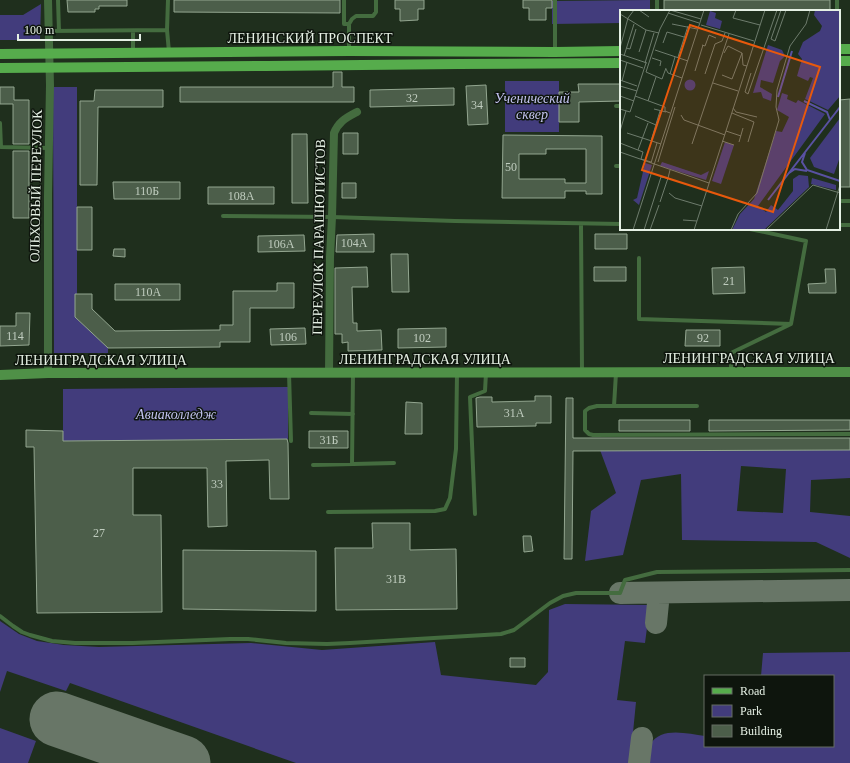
<svg xmlns="http://www.w3.org/2000/svg" width="850" height="763" font-family="Georgia,serif">
<style>
.green{fill:#423c7c;fill-rule:evenodd}
.lines{fill:none;stroke-linecap:round;stroke-linejoin:round}
.taxiway{stroke:#687667;stroke-width:22}
.runway{stroke:#687667;stroke-width:55}
.building{fill:#4c5e4a;stroke:#93a690;fill-rule:evenodd}
.service{stroke:#446c3f;stroke-width:4}
.minor{stroke:#446c3f;stroke-width:8}
.secondary{stroke:#4f9047;stroke-width:10}
.primary{stroke:#56ac4c;stroke-width:10}
.labels{text-anchor:middle;dominant-baseline:central;stroke-width:3;stroke-linejoin:round;paint-order:stroke}
.number-label{font-size:12px;fill:#bfccbe}
.street-label{font-size:14px;fill:#e5f0e4;stroke:#0e150d}
.park-label{font-size:14px;font-style:italic;fill:#c3c3f0;stroke:#0e150d}
.inset-river{fill:none;stroke:#5951a2;stroke-width:2}
.inset-road{fill:none;stroke:#6e7c6d;stroke-width:1}
.view{fill:#e8590c;fill-opacity:0.15;stroke:#e8590c;stroke-width:2}
.inset-edge{fill:none;stroke:#e5f0e4;stroke-width:2}
</style>
<rect width="100%" height="100%" fill="#1f2f1d"/>
<path class="green" d="M650,0V11H621V23L552,24V1Z
M41,4L40,40H0V15H23Z
M505,81H559V132H505Z
M53,87H77V294L75,317L108,348V353H54Z
M288,387V439L63,441V389Z
M600,450H850V478L811,480L810,512L850,516V558L816,542L682,540L681,474L641,480L623,555L585,561L591,511L616,493ZM741,466L786,469L783,513L737,511Z
M565,604L650,605L645,643L625,641L617,700L636,702L630,763H296L70,683L66,691L7,671L0,692V621L19,634L37,641L64,645L99,647L251,643L322,650L435,642L441,675L536,685L548,672L549,610Z
M850,652V763H647C648,757 647,750 650,745C661,726 687,734 705,736V746H833V676H761L763,653Z
M0,728L36,741L28,763H0Z"/>
<g class="lines">
<path class="taxiway" d="M620,593L850,590
M656,623L659,593
M639,763L642,738"/>
<path class="runway" d="M57,719L183,763"/>
</g>
<path class="building" d="M67,0H127V6H99V9H95V12H68Z
M174,0H340V13L174,12Z
M395,0H424V9H418V20L400,21V9H395Z
M523,0H552V8H546V20H529V8H523Z
M664,0H830V11H664Z
M333,72H342V87H354V102H180V87H333Z
M578,84H621V101L579,102V122H559V92H579Z
M486,85L488,124L468,125L466,86Z
M0,87H14V100H29V144H13V104H0Z
M454,88V105L370,107V90Z
M95,90H163V107H98L97,185H80V101H94Z
M850,99V187H840L839,100Z
M343,133H358V154H343Z
M292,134H307L308,203H292Z
M503,135L602,136V194H586V191H565V198H502ZM546,149H586V183H565V179H519V154H546Z
M13,151H29V218H13Z
M113,182H180V199H114Z
M342,183H356V198H342Z
M208,187H274V204H208Z
M77,207H92V250H77Z
M374,234V252H336L337,235Z
M595,234H627V249H595Z
M304,235L305,251L258,252V236Z
M114,249H125V257L113,256Z
M391,254H408L409,292H392Z
M367,267L368,287H352L353,323H357V331L381,330L382,350L348,351V342L342,343V334H335V268Z
M594,267H626V281H594Z
M744,267L745,293L713,294L712,268Z
M825,269H835L836,293H809L808,284L826,283Z
M277,283H294V308H250V342H220V347L108,348L75,317V294H92V309L115,331L220,330V325H233V291H277Z
M115,284H180V300H115Z
M16,313H30L29,345L0,346V326H16Z
M305,328L306,344L271,345L270,329Z
M446,328V347L398,348V329Z
M686,330H720V346H685Z
M535,396H551V423H536V426L477,427L476,398L480,397H492V402L535,401Z
M566,398H573V438H850V450L573,451L572,559H564Z
M406,402L422,403V434H405Z
M619,420H690V431H619Z
M709,420H850V430L709,431Z
M26,430L63,431V441L287,439L288,443L289,499H270L269,460L226,461L227,526L208,527L207,468H133V515H161L162,612L37,613L34,447H26Z
M309,431H348V448H309Z
M372,523H410V550L456,549L457,609L336,610L335,548H373Z
M523,536H531L533,551L524,552Z
M183,550L316,551V611L183,609Z
M510,658H525V667H510Z"/>
<g class="lines">
<path class="service" d="M58,0L59,31
M168,0L167,30L169,52
M344,0V24H349
M837,0V11
M657,11V0
M49,31L167,30
M133,31V52
M349,50V24L352,19L356,16H373L376,12V0
M555,52V0
M616,106H621
M0,123L1,147L49,148
M616,166H621
M839,201H850
M223,216L332,217L455,221L621,224
M581,224L582,371
M839,225H850
M750,229L806,241L791,324
M639,258V319L791,324L731,353V371
M289,373L291,441
M614,406L616,373
M697,406H597L589,408L585,411V430L589,434L593,435L850,434
M311,413L353,414
M352,464L353,373
M313,465L394,463
M328,512L435,511L445,509L450,498L456,449L457,373
M475,514L470,397L485,391L486,373
M0,616L13,626L22,632L30,635L52,641L75,643H133L230,639H248L286,643L327,644L350,643L501,634L514,630L550,603L563,596L576,593H620L625,580L657,572L850,570"/>
<path class="minor" d="M48,373V195L50,85L48,0
M329,373L330,257L332,217L334,133C339,121 346,118 357,112"/>
<path class="secondary" d="M0,375L48,373L850,372"/>
<path class="primary" d="M839,49H850
M0,54L349,51L555,52L621,51
M839,61H850
M0,68L267,66L458,64L621,63"/>
</g>
<g class="labels">
<g class="number-label">
<text x="412" y="98">32</text>
<text x="477" y="105">34</text>
<text x="511" y="167">50</text>
<text x="147" y="191">110Б</text>
<text x="241" y="196">108А</text>
<text x="354" y="243">104А</text>
<text x="281" y="244">106А</text>
<text x="729" y="281">21</text>
<text x="148" y="292">110А</text>
<text x="15" y="336">114</text>
<text x="288" y="337">106</text>
<text x="422" y="338">102</text>
<text x="703" y="338">92</text>
<text x="514" y="413">31А</text>
<text x="329" y="440">31Б</text>
<text x="217" y="484">33</text>
<text x="99" y="533">27</text>
<text x="396" y="579">31В</text>
</g>
<g class="street-label">
<text x="310" y="38">ЛЕНИНСКИЙ ПРОСПЕКТ</text>
<text transform="translate(36 186) rotate(-89)">ОЛЬХОВЫЙ ПЕРЕУЛОК</text>
<text transform="translate(319 237) rotate(-89)">ПЕРЕУЛОК ПАРАШЮТИСТОВ</text>
<text x="749" y="358">ЛЕНИНГРАДСКАЯ УЛИЦА</text>
<text x="425" y="359">ЛЕНИНГРАДСКАЯ УЛИЦА</text>
<text x="101" y="360">ЛЕНИНГРАДСКАЯ УЛИЦА</text>
</g>
<g class="park-label">
<text x="532" y="98">Ученический<tspan x="532" dy="16">сквер</tspan></text>
<text x="176" y="414">Авиаколледж</text>
</g>
</g>
<g transform="translate(620 10)">
<rect width="220" height="220" fill="#1f2f1d"/>
<path d="M195,0H220V86L208,100L185,89L193,68L190,67L188,71L177,66L182,49L178,44L183,32L200,21L202,16L194,5ZM90,1L96,3L95,8L102,11L100,19L86,15ZM148,35L162,40L165,46L160,51L153,73L141,70L140,77L152,84L151,91L143,88L141,82L133,83ZM64.5 75a5.5 5.5 0 1 1 11 0a5.5 5.5 0 1 1-11 0ZM162,83L168,85L167,89L176,93L178,90L205,104L138,196L146,202L151,195L158,200L173,181V169L179,165L188,166L189,177L144,220H112L120,204L134,189L156,121L162,122L169,107L157,100ZM220,108V147L214,164L194,157L190,148ZM105,132L114,135L101,174L92,171ZM42,152L81,165L89,161L86,170L40,156ZM25,153L32,155L19,195L13,190L17,188ZM192,168L216,175V180L191,174Z" fill="#423c7c"/>
<path class="inset-river" d="M158,87L172,41M184,91L207,102L210,110M185,143L182,152L187,160L220,171M169,163L175,159L187,161M148,190L220,97"/>
<path class="inset-road" d="M19,0L29,7M50,0L81,9M116,0L113,8L140,15M161,0L151,29L155,31L166,0M48,3L79,13M0,4L26,20L39,23M52,14L77,19M81,15L134,31M43,33L47,22L64,27M82,35L85,36L89,25L96,28M0,38L8,8L14,0M6,38L10,39L16,19M35,40L68,51M19,42L26,20M104,43L108,36L122,43M0,44L27,53M4,46L14,14M58,47L68,16M32,48L41,51L40,56M0,50L23,58M25,53L34,23M46,58L42,69L26,62L40,19L50,0M46,59L48,63L62,68M75,61L83,35M131,63L125,82L128,84L157,0M50,64L55,47M85,64L95,34L102,31L105,23M102,65L112,69L122,43L123,55L127,56M0,70L17,76M2,71L7,52M93,73L118,81M0,76L17,81M0,86L14,91M15,86L45,97V101L50,103M28,91L36,67M113,98L116,102L137,107M0,99L10,102L26,53M34,99L46,102M112,103L134,112L128,132M61,105L64,110L105,125M15,106L36,115M0,121L6,101M106,121L121,126M7,123L41,134M31,131L40,101M102,131L114,135M119,132L123,118M0,133L23,142L21,149L31,152M72,134L109,24M18,140L28,113M0,142L89,173M38,152L55,97M31,153L37,133M49,183L55,188L82,196M40,192L48,168M63,210L77,211M13,220L84,0M24,220L41,167L48,168L50,160M30,220L39,195M74,220L145,0M111,220L118,204L137,183L159,110L156,97L157,80L170,36L186,14L190,0M146,220L193,175L220,183M206,220L220,175"/>
<path class="view" d="M70,15L200,57L153,202L22,160Z"/>
<rect width="220" height="220" class="inset-edge"/>
</g>
<rect x="704" y="675" width="130" height="72" fill="#0e150d" stroke="#646d63"/>
<rect x="712" y="688" width="20" height="6" fill="#56ac4c" stroke="#646d63"/>
<text x="740" y="695" font-size="12" fill="#e5f0e4">Road</text>
<rect x="712" y="705" width="20" height="12" fill="#423c7c" stroke="#646d63"/>
<text x="740" y="715" font-size="12" fill="#e5f0e4">Park</text>
<rect x="712" y="725" width="20" height="12" fill="#4c5e4a" stroke="#646d63"/>
<text x="740" y="735" font-size="12" fill="#e5f0e4">Building</text>
<path d="M18 34v6h122v-6" fill="none" stroke="#e5f0e4" stroke-width="2"/>
<text x="24" y="34" font-size="12" fill="#e5f0e4" stroke="#0e150d" stroke-width="3" paint-order="stroke">100 m</text>
</svg>
